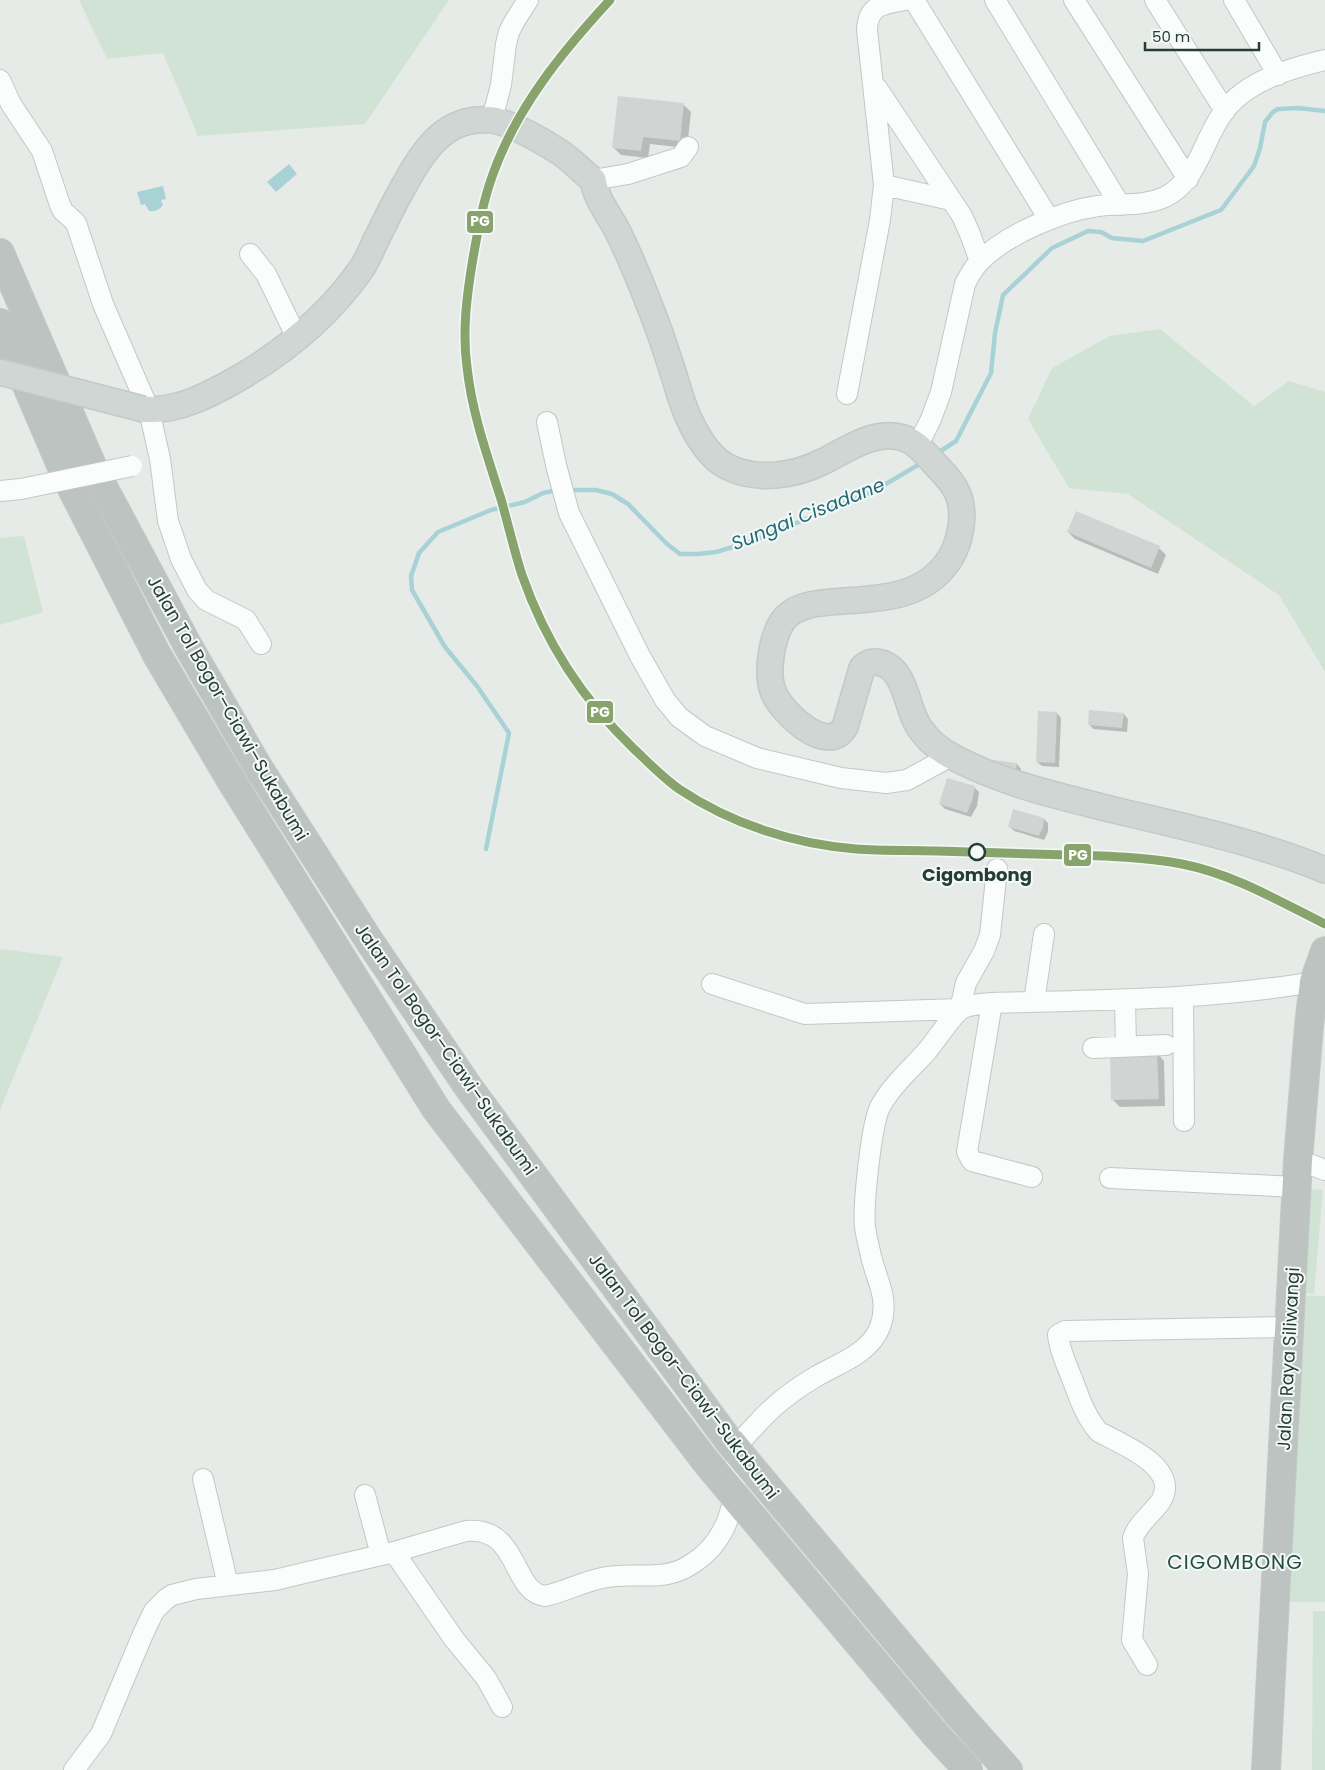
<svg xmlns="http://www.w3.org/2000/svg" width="1325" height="1770" font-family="Poppins,sans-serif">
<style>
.green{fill:#d0e3d5}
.water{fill:#a9d2d6}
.shadow{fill:#0003}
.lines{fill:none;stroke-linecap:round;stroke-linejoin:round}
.stream{stroke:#a9d2d6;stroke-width:4.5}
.building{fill:#d0d4d2}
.minor-casing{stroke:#c3c8c5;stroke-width:22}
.major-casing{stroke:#c2cac7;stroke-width:28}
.highway-casing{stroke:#c2cac7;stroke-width:30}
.minor{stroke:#fbfcfc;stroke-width:20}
.major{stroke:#cfd6d4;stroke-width:25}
.highway{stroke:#bcc3c1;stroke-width:28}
.minor-bridge-casing{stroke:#c3c8c5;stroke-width:22;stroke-linecap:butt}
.major-bridge-casing{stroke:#c2cac7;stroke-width:28;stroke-linecap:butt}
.highway-bridge-casing{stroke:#c2cac7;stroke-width:30;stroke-linecap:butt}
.minor-bridge{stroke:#fbfcfc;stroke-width:20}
.major-bridge{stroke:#cfd6d4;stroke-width:25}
.highway-bridge{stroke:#bcc3c1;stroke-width:28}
.rail-1-casing{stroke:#f4f9f7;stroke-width:12}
.rail-1{stroke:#88a46c;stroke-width:9}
.stop-dot{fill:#f4f9f7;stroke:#243d36;stroke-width:2.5}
.labels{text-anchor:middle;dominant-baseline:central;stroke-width:4;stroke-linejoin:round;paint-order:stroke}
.street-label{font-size:18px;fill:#243d36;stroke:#f4f9f7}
.stop-label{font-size:18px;font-weight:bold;fill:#243d36;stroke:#f4f9f7}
.water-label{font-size:19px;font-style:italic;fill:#216b76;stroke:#f4f9f7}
.quarter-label{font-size:20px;letter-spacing:1px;fill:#214e42;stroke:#f4f9f7}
.line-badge{stroke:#f4f9f7;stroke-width:2}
.badge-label{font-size:14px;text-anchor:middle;font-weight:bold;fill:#fff}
</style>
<rect width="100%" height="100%" fill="#e6ebe8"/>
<path class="green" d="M79,0H449L365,124L198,136L163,53L107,59Z
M1160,329L1254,406L1289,381L1325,392V672L1279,595L1128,494L1069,488L1028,419L1052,368L1110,336Z
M24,536L43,612L0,625V538Z
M0,949L63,957L0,1110Z
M1305,1189L1323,1190L1314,1294L1297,1292Z
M1297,1295L1325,1296V1602H1277Z
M1313,1611H1325V1770H1312Z"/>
<path class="water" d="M289,164L297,174L276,192L267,182Z
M163,186L166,199L161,200L163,205C159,210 155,212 149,211L145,204L141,205L137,192Z"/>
<path class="shadow" d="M684,105L691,112L687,148L650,144L648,158L621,155L614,148Z
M1068,532L1159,548L1166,555L1158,574L1075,539Z
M1057,713L1061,718L1059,767L1042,766L1037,762Z
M1124,714L1128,719L1127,732L1093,729L1089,724Z
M1017,764L1021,769L1019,780L997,777Z
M974,787L979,792L977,806L971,817L945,809L940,804Z
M1044,819L1048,823V832L1044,840L1014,831L1010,827Z
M1157,1053L1164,1061L1165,1106L1120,1107L1113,1100Z"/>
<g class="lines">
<path class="stream" d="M936,454L956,441L991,373L995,333L1003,295L1052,248L1088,231L1101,232L1112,238L1143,241L1221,210L1254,166L1260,148L1265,122L1273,112L1278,109L1298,108L1325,111
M569,490H596L612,494L628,504L666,543L680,554H698L716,552L750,542L874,491L923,462
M486,849L509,733L477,686L445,647L412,590L411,576L419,553L438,532L491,510L525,502L543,493L558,490"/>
</g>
<path class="building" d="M618,96L684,103L680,141L643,137L641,151L612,148Z
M1076,511L1160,546L1151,568L1067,532Z
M1089,710L1124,713L1122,728L1088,725Z
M1038,711L1057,712L1055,763L1036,762Z
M993,760L1017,763L1015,776L991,773Z
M947,778L975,786L972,801L967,813L939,804Z
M1013,809L1044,818L1043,827L1039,836L1008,827Z
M1157,1052L1159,1099L1111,1100L1110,1054Z"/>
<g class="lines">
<g class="minor-casing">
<path id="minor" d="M914,0L1049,219
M995,0L1120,205
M1074,0L1188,179
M1155,0L1225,111
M1234,0L1278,75
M0,80L11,104L42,151L60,205L63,211L76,223L103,304L149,410L160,459L168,521L181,559L197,590L206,600L246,620L261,644
M877,88L962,216L970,234L980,261
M492,119L501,85L506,44L509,32L514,22L528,0
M593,180L628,174L681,157L688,147
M884,185L951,200
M250,254L266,274L297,338
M847,394L880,220L884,185L867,30C868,4 884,4 905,0
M547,422L556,465L569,513L640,656L665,700L679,717L705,736L757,758L841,778L886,783L907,780L951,756
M918,445L931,419L941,392L965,284C969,276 973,269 979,262C1005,235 1061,211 1098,206C1121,203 1143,207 1165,197C1199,180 1203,138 1225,110C1247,81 1291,68 1325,60
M0,491L21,489
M712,984L805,1014L960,1009L966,983L984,951L990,935L997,869
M1183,997L1184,1121
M1125,1000L1126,1046
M1034,1002L1044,934
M992,1003L967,1152L972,1161L1032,1177
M1093,1048L1166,1045
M1298,1160L1325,1170
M1110,1178L1297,1187
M203,1479L228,1585
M365,1495L381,1555
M394,1552L454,1639L486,1678L502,1707
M1147,1665L1132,1640L1138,1574L1133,1538C1138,1523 1152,1514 1161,1501C1181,1467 1121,1444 1099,1432C1084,1415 1079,1396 1071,1376C1066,1363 1059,1349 1058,1335L1065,1331L1290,1327
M74,1770L101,1734L143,1634L154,1611L166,1599L172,1595L196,1589L275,1580L304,1573L394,1552L466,1531C520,1526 511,1592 545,1596C564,1592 582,1582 602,1578C632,1571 663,1583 690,1565C722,1546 734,1514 736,1478C736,1467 735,1454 740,1444C744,1437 749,1432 754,1427C772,1406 793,1390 817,1376C840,1363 870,1353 880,1327C890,1299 877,1282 871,1256C869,1246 866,1236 865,1227C863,1205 871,1126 880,1107C891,1086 911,1069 927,1051C936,1041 953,1013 963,1008C972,1004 982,1004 992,1003C1100,1000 1208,1000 1314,982"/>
</g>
<g class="major-casing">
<path id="major" d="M143,409C176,413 211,394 239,378C287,350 330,314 362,268C368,259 372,248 377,238C386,220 395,201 405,184C421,154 442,122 478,120C483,120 489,119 493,120C515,125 539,139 558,151C571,159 581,171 593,180C596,199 608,213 617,230C628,252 638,276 647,299C656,321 664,344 671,366C677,384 681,402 689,419C697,436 709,457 726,466C756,482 795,476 824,461C848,449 875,429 904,438C917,443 926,454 935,464C946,476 959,488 961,506C964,525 958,548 947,563C904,623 808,582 782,622C772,638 766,672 773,691C780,711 827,757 845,727L862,668C874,655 892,665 899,678C908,693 909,712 919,727C927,739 939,750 953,757C1004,784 1058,796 1114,810C1185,827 1257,842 1325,870"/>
</g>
<g class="highway-casing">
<path id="highway" d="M0,253L93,468L188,646L258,767L370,942L469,1088L729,1441
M0,323L67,479L157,655L232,782L436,1109L707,1463
M959,1715L1008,1770
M935,1734L968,1770
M1266,1770L1298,1160L1309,1026L1314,982L1325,951"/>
</g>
<use href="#minor" class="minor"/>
<use href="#major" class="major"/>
<use href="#highway" class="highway"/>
<g class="minor-bridge-casing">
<path id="minor-bridge" d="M21,489L132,466"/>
</g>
<g class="major-bridge-casing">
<path id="major-bridge" d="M0,372L143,409"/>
</g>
<g class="highway-bridge-casing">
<path id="highway-bridge" d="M729,1441L959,1715
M707,1463L935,1734"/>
</g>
<use href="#minor-bridge" class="minor-bridge"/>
<use href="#major-bridge" class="major-bridge"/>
<use href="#highway-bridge" class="highway-bridge"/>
<g class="rail-1-casing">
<path id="rail-1" d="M610,0C562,52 517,107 493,174C483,201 478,230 473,258C467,294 462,331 467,367C472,413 487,455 501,499C508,524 514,550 522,575C545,641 583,700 633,748C648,762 662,777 679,789C731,824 794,844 856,849C883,851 910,850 937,851C981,852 1025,854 1069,855C1106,856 1145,857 1182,864C1233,874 1279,901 1325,924"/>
</g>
<use href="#rail-1" class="rail-1"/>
</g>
<circle class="stop-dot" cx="977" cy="852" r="8"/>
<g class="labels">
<g class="street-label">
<text transform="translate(228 708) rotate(60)">Jalan Tol Bogor–Ciawi–Sukabumi</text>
<text transform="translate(446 1049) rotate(55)">Jalan Tol Bogor–Ciawi–Sukabumi</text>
<text transform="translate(1288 1359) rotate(-87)">Jalan Raya Siliwangi</text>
<text transform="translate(684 1376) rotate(53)">Jalan Tol Bogor–Ciawi–Sukabumi</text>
</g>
<g class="stop-label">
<text x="977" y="874">Cigombong</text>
</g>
<g class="water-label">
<text transform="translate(808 514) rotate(-22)">Sungai Cisadane</text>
</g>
<g class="quarter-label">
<text x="1235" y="1562">CIGOMBONG</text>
</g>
</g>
<g class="line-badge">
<rect x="466" y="210" width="28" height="24" rx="5" fill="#88a46c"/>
<rect x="586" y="700" width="28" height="24" rx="5" fill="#88a46c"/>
<rect x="1063" y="843" width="29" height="24" rx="5" fill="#88a46c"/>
</g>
<g class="badge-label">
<text x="480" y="226">PG</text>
<text x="600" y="717">PG</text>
<text x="1078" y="860">PG</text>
</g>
<path d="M1145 42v8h114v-8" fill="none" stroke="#243d36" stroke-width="2.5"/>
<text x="1152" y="42" font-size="15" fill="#243d36" stroke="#f4f9f7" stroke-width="4" paint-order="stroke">50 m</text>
</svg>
